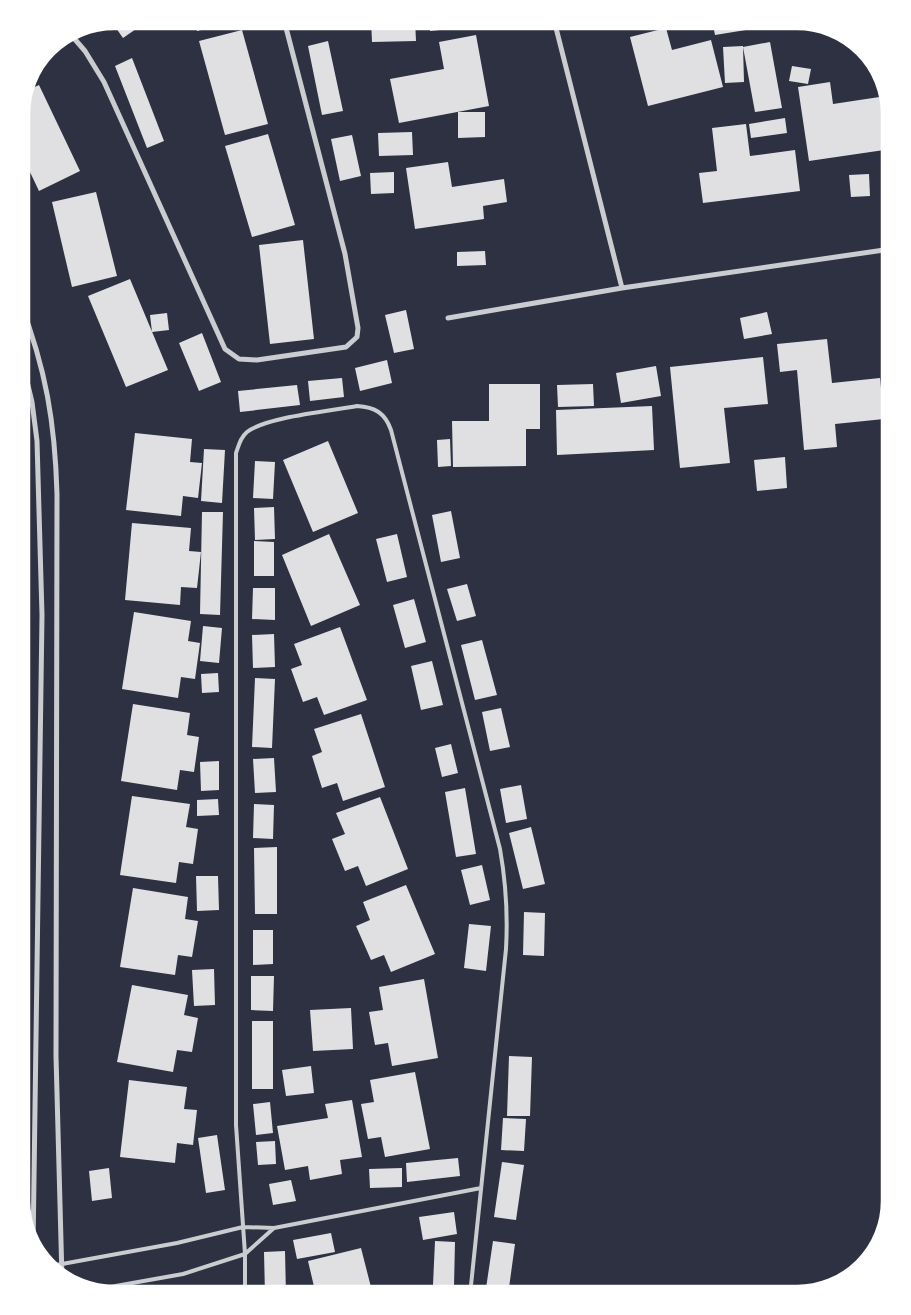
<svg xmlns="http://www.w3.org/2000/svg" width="911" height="1315" font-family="'Golos Text',sans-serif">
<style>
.building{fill:#e0e0e3}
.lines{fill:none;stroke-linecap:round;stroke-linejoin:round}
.service{stroke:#caccd0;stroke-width:4}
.minor{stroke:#caccd0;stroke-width:5}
.rim{fill:none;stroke:#fff;stroke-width:2.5}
</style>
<rect width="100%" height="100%" fill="#2d3142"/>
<path class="building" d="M114,20H149L123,38L111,21Z
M194,20H237V21L197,31Z
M371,20H415L416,41L372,42Z
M429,20H501V24L430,31Z
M631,20H654L655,21L633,26Z
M712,20H750L752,29L715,35Z
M666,28L672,50L711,40L723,87L648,106L630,37Z
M242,30L268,124L225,135L199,41Z
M476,35L489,106L399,123L390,79L444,69L439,42Z
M328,41L343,111L322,115L308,46Z
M770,42L782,108L755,112L743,47Z
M743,46L744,82L725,83L723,47Z
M132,58L164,141L147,148L115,66Z
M792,66L811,69L808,84L789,81Z
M34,67L37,75L28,80L30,72Z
M830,82L833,104L886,96L891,114V149L809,161L798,87Z
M39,85L80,171L39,191L20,151V108L24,92Z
M458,112H485V137L458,138Z
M785,118L787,133L751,138L749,124Z
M746,124L750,156L795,150L800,191L703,203L699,173L717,171L712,128Z
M412,132L413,155L379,156L378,133Z
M268,134L295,225L252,237L225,146Z
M352,135L361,176L340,181L331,139Z
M448,162L452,187L504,179L507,202L483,206L484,219L415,229L406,168Z
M394,172V193L371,194L370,173Z
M869,174L870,196L851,197L849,175Z
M96,192L117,276L72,287L52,202Z
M303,240L314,339L270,344L259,245Z
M485,251L486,265L457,266V252Z
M130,279L168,370L126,387L88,296Z
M406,310L414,349L394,353L385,315Z
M767,312L772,334L744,339L740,318Z
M167,313L169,330L152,332L150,315Z
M202,333L221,382L199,391L179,343Z
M827,339L832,383L880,378L884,419L835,424L837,447L804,450L797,370L780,372L777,344Z
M763,357L768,404L724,408L730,463L680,468L670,367Z
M387,360L392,383L360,391L355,368Z
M656,366L661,396L621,403L616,373Z
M342,378L344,397L310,401L308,381Z
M489,384H540V429H526V466L453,467L452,421H489Z
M593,384L594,406L558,407L557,385Z
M297,385L300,405L240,412L238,391Z
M652,406L654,450L557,455L556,410Z
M135,433L192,439L190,462L202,463L198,498L183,496L181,516L126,510Z
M450,439L451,466L438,467L437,440Z
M328,441L358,513L313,532L283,460Z
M204,449L225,450L222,503L201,501Z
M785,457L787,488L757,491L754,460Z
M255,461L275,462L273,499L253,498Z
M274,507L275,539L255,540L254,508Z
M451,511L460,558L441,562L432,515Z
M202,512H223L220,615L200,614Z
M132,523L191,528L189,551L201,552L197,588L181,587L180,605L125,600Z
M329,534L360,605L311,626L282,555Z
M397,534L407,577L387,582L376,539Z
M254,541L274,542V576H254Z
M467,584L476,616L457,621L447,589Z
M253,588H275V620L252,619Z
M414,599L426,642L405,648L393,605Z
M134,612L191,621L188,641L200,643L195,679L181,677L178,698L122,689Z
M203,626L222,628L219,663L200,661Z
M340,627L367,700L324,715L317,697L303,702L291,669L302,665L294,644Z
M274,634L275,667L253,668L252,635Z
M482,640L497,695L475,700L461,645Z
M432,661L443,705L421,710L411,666Z
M218,673L219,692L202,693L201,674Z
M255,678L275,679L272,748L252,747Z
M133,704L190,713L187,735L199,737L194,772L180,770L177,790L121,781Z
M501,708L510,747L490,751L482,712Z
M361,714L385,787L343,801L337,783L322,788L312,756L322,752L314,729Z
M451,744L458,773L442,777L435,748Z
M274,758L276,792L255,793L253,759Z
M219,761V790L201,791L200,762Z
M521,785L527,819L506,823L500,789Z
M465,788L476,854L456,857L445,792Z
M132,796L190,804L186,827L198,829L193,864L179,862L176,883L120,875Z
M380,797L408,869L366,886L358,866L345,871L332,839L345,834L336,813Z
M218,799L219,815L197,816V800Z
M254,804L274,805L273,839L253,838Z
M531,827L545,884L523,889L509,833Z
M277,847V914H255L254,848Z
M482,865L490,900L470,905L461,870Z
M196,876H218L219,910L197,911Z
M406,885L435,954L391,972L384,955L371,960L356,926L370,920L363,902Z
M133,888L188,897L185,919L198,921L192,957L178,955L175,975L120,967Z
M524,912L545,913L544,956L523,955Z
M469,924L491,926L486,971L464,968Z
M253,930H273V964L253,965Z
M214,969L215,1005L194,1006L192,970Z
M251,976H274L273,1011L251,1010Z
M424,979L438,1058L392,1066L388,1043L375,1045L369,1012L383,1010L379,987Z
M132,985L188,995L184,1015L198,1018L192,1052L177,1050L173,1072L117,1062Z
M351,1008L353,1049L313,1051L310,1010Z
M252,1021H273V1089H252Z
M509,1056L532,1057L530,1116H507Z
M311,1066L314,1093L286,1096L282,1070Z
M415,1072L430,1149L385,1157L381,1137L368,1139L361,1104L374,1102L370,1080Z
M129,1080L187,1087L184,1109L197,1110L193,1145L177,1143L175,1163L120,1157Z
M352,1100L362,1157L340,1160L342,1174L310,1180L308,1166L285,1170L277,1126L328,1118L325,1104Z
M270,1102L273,1133L256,1135L253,1104Z
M503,1118L526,1119L524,1151L501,1150Z
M217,1135L225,1190L206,1193L198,1138Z
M275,1141L276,1164L258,1165L256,1142Z
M458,1158L460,1176L407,1182L406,1163Z
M502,1162L524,1165L516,1220L494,1217Z
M109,1168L112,1198L92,1201L89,1171Z
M402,1168V1187L370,1188L369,1169Z
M291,1180L296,1201L273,1205L269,1184Z
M454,1212L457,1234L423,1240L419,1217Z
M331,1233L335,1252L297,1259L293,1240Z
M435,1241L455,1242L454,1286L433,1285Z
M493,1241L515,1244L508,1295H485Z
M361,1248L373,1295H316L308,1261Z
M285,1251L286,1295H265L264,1252Z
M230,1289V1295H210L209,1290Z"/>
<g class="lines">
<path class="service" d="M51,1266L177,1243L243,1227L274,1228L481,1188
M93,1290L183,1274L245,1254L274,1228
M245,1295V1254L236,1125V453C239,445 240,438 247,432C266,417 331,411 357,406C375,407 385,413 391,430L500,849C506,883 508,914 506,949L470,1295"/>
<path class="minor" d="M554,20L622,288
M72,36L85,51L104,82L225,349L239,359L257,360L346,347L357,337L358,328L345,254L284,20
M20,302C46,369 55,423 57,494L56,1056L62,1278
M448,318L622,288L891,249
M20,352L32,402L37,441L42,615L33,1249"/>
</g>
<path d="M0 0H911V1315H0ZM114 29H797A85 85 0 0 1 882 114V1201A85 85 0 0 1 797 1286H114A85 85 0 0 1 29 1201V114A85 85 0 0 1 114 29Z" fill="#fff" fill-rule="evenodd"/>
<path class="rim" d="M114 29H797A85 85 0 0 1 882 114V1201A85 85 0 0 1 797 1286H114A85 85 0 0 1 29 1201V114A85 85 0 0 1 114 29Z"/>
</svg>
